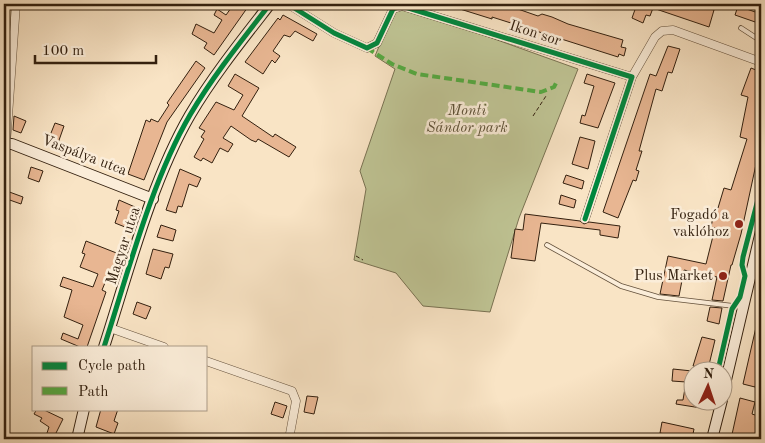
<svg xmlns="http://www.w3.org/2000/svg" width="765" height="443" font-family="'Old Standard TT',serif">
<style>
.green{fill:#bfc494;stroke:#797252}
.building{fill:#e8b692;stroke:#33200f}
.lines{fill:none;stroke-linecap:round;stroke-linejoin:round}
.lane-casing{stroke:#64513c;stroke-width:5.5}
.street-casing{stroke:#64513c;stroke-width:9}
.secondary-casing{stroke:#33200f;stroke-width:12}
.path{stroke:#33200f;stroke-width:1;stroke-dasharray:4 2.5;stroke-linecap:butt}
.lane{stroke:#fbedd9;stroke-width:4}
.street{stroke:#fbedd9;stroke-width:8}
.secondary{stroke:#fbedd9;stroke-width:10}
.quiet{stroke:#54aa41;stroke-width:4;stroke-dasharray:8 4;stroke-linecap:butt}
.cycleway-casing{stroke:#fbedd9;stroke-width:8}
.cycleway{stroke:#00873e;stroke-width:5}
.poi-dot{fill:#8f2418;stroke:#fbedd9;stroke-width:2}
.labels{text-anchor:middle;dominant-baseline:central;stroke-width:5;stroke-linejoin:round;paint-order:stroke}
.street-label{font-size:15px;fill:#33200f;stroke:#fbedd9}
.park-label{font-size:15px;font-style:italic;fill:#5d5137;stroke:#fbedd9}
.poi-label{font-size:15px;fill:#33200f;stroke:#fbedd9;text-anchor:end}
</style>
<rect width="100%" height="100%" fill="#f9e4c5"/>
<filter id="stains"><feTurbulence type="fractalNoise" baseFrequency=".004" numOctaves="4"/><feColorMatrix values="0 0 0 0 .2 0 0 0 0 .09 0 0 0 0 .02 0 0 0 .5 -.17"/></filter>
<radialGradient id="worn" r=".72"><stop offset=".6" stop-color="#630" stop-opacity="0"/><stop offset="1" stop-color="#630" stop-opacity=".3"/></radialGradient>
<path class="green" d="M401,9H411L578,69L519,218L490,312L423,306L396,273L354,260L366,189L360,171L395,69L375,56L393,13Z"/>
<path class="building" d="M234,4H250L214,55L204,48L207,43L192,34L196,24L214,33L222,20L214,15L217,9L226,15Z
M462,4H517L515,8L538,16L542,14L552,17L568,24L623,40L621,47L626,48L624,56L619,54L618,57L492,17V19L460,9Z
M637,4H693L714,10L709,27L653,8L650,16L646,15L643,23L632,18Z
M738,6L761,14V24L735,15Z
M283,15L317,34L313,41L295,31L290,37L284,35L273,51L280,56L275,63L272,60L263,74L245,62L278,18L280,20Z
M668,46L680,49L672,73L668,72L662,91L656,89L639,151H642L636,170L639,171L636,181L633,180L618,218L603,212L650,74L656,76Z
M196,61L205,68L167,122L144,180L128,174L146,120L150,122L151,119L158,122L169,105L167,103Z
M751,68L761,72V141L741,234L732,265H731L723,301L712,300L717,277L684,270L679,296L660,294L668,256L706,264L715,228L711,227L715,208H718L724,188L731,190L747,139L740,137L748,97L741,95Z
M235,74L259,88L242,116L273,137L275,134L296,147L289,157L258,139L256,142L251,140L231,126L223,138L233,144L228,152L220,148L212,163L203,158L201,161L194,157L204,139L201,137L205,131L199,128L216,102L234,110L243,95L228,86Z
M587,74L615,83L598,128L580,123L582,115L585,116L594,86L584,83Z
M14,116L26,121L21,133L13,130Z
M55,123L64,126L57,146L47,143Z
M580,137L595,141L588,169L572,164Z
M31,167L43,171L39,182L28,178Z
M180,169L201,178L197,187L189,184L182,207L178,206L176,213L166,210Z
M566,175L584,181L582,189L563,183Z
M4,190L23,197L21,204L4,198Z
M561,195L576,200L574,208L559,204Z
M119,200L135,207L137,210L130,229L115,223L119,211L116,210Z
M525,214L580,221L584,224L589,222L620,226L618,238L600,235V230L541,223L535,261L511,258L515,229L523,230Z
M161,225L176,230L173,241L157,237Z
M86,241L119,254L110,279L107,278L102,290L106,292L87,347H80L61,339L63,333L78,339L83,325L64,317L72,290L60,286L63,277L93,287L98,274L80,267L85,254L82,253Z
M153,249L173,254L169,268L165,267L161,279L146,274Z
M137,302L151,307L146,319L133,314Z
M710,307L722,308L719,324L707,321Z
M759,314L761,315V373L759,372L755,387L743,384Z
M702,337L715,340L708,369L693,366Z
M673,369L692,371V400H702L701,408L676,404L677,400H683L686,382L672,381Z
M307,396L318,397L314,414L304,412Z
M740,398L755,402L752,414L761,417L759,429L761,430L760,439H731Z
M275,402L287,406L283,418L271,414Z
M37,409H42L63,419L53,439H45L49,427L40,421L42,418L34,414Z
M101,409H118L114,421L118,423L114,434L96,427Z
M662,422L694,429L692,439L660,433Z"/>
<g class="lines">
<g class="lane-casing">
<path id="lane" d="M741,28L761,41
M547,245L621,286L658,297L742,307"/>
</g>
<g class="street-casing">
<path id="street" d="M288,4L334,33L367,48L377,43L393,9L402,6L632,77L585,219
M632,77L655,37L662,31L673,30L761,62
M6,144L16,4
M110,328L164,347
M206,361L292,391L296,401L289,439"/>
</g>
<g class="secondary-casing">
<path id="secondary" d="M4,144H12L153,199
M104,347C128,273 151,182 190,115C213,76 242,40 270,4
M722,397L761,231
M77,439L84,409
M712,439L722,400"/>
</g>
<path class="path" d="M533,116L546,96
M356,256L363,260"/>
<use href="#lane" class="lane"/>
<use href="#street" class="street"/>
<use href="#secondary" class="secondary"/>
<path class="quiet" d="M367,48L392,64L417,74L541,92L554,87L557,81"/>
<g class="cycleway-casing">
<path id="cycleway" d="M288,4L334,33L367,48L377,43L393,9L402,6L632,77L585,219
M104,347C128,273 151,182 190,115C213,76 242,40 270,4
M718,370L732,309L740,297L745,276L742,265L743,257L761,188"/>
</g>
<use href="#cycleway" class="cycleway"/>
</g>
<g class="poi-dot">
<circle cx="739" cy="224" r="5"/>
<circle cx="723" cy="276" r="5"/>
</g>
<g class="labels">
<g class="street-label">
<text transform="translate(535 34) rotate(18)">Ikon sor</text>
<text transform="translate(84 156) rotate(21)">Vaspálya utca</text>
<text transform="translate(124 246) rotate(-72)">Magyar utca</text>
</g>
<g class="park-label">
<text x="467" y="111">Monti<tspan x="467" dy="17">Sándor park</tspan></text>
</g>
<g class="poi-label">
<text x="729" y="215">Fogadó a<tspan x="729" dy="17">vaklóhoz</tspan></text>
<text x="713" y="276">Plus Market</text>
</g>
</g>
<rect width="765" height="443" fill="none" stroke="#f9e4c5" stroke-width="20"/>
<rect x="5" y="5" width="755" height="433" fill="none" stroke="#33200f" stroke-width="2.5"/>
<rect x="10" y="10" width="745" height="423" fill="none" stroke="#33200f"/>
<rect x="32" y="346" width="175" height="65" fill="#fbedd9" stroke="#ab9b88"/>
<rect x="42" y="362" width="25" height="8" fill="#00873e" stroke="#ab9b88"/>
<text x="78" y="370" font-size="15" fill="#33200f">Cycle path</text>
<rect x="42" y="387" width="25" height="8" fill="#54aa41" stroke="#ab9b88"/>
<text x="78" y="396" font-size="15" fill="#33200f">Path</text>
<g transform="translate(708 386) rotate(3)"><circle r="24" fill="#fbedd9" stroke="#ab9b88"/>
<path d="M0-4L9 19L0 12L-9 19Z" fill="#8f2418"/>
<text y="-8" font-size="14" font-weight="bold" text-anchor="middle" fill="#33200f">N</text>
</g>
<path d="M35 55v8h121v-8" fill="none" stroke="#33200f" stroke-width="2.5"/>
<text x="42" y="55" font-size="15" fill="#33200f" stroke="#fbedd9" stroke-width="4" paint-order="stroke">100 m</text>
<rect width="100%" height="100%" filter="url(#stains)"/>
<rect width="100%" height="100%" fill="url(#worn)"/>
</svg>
